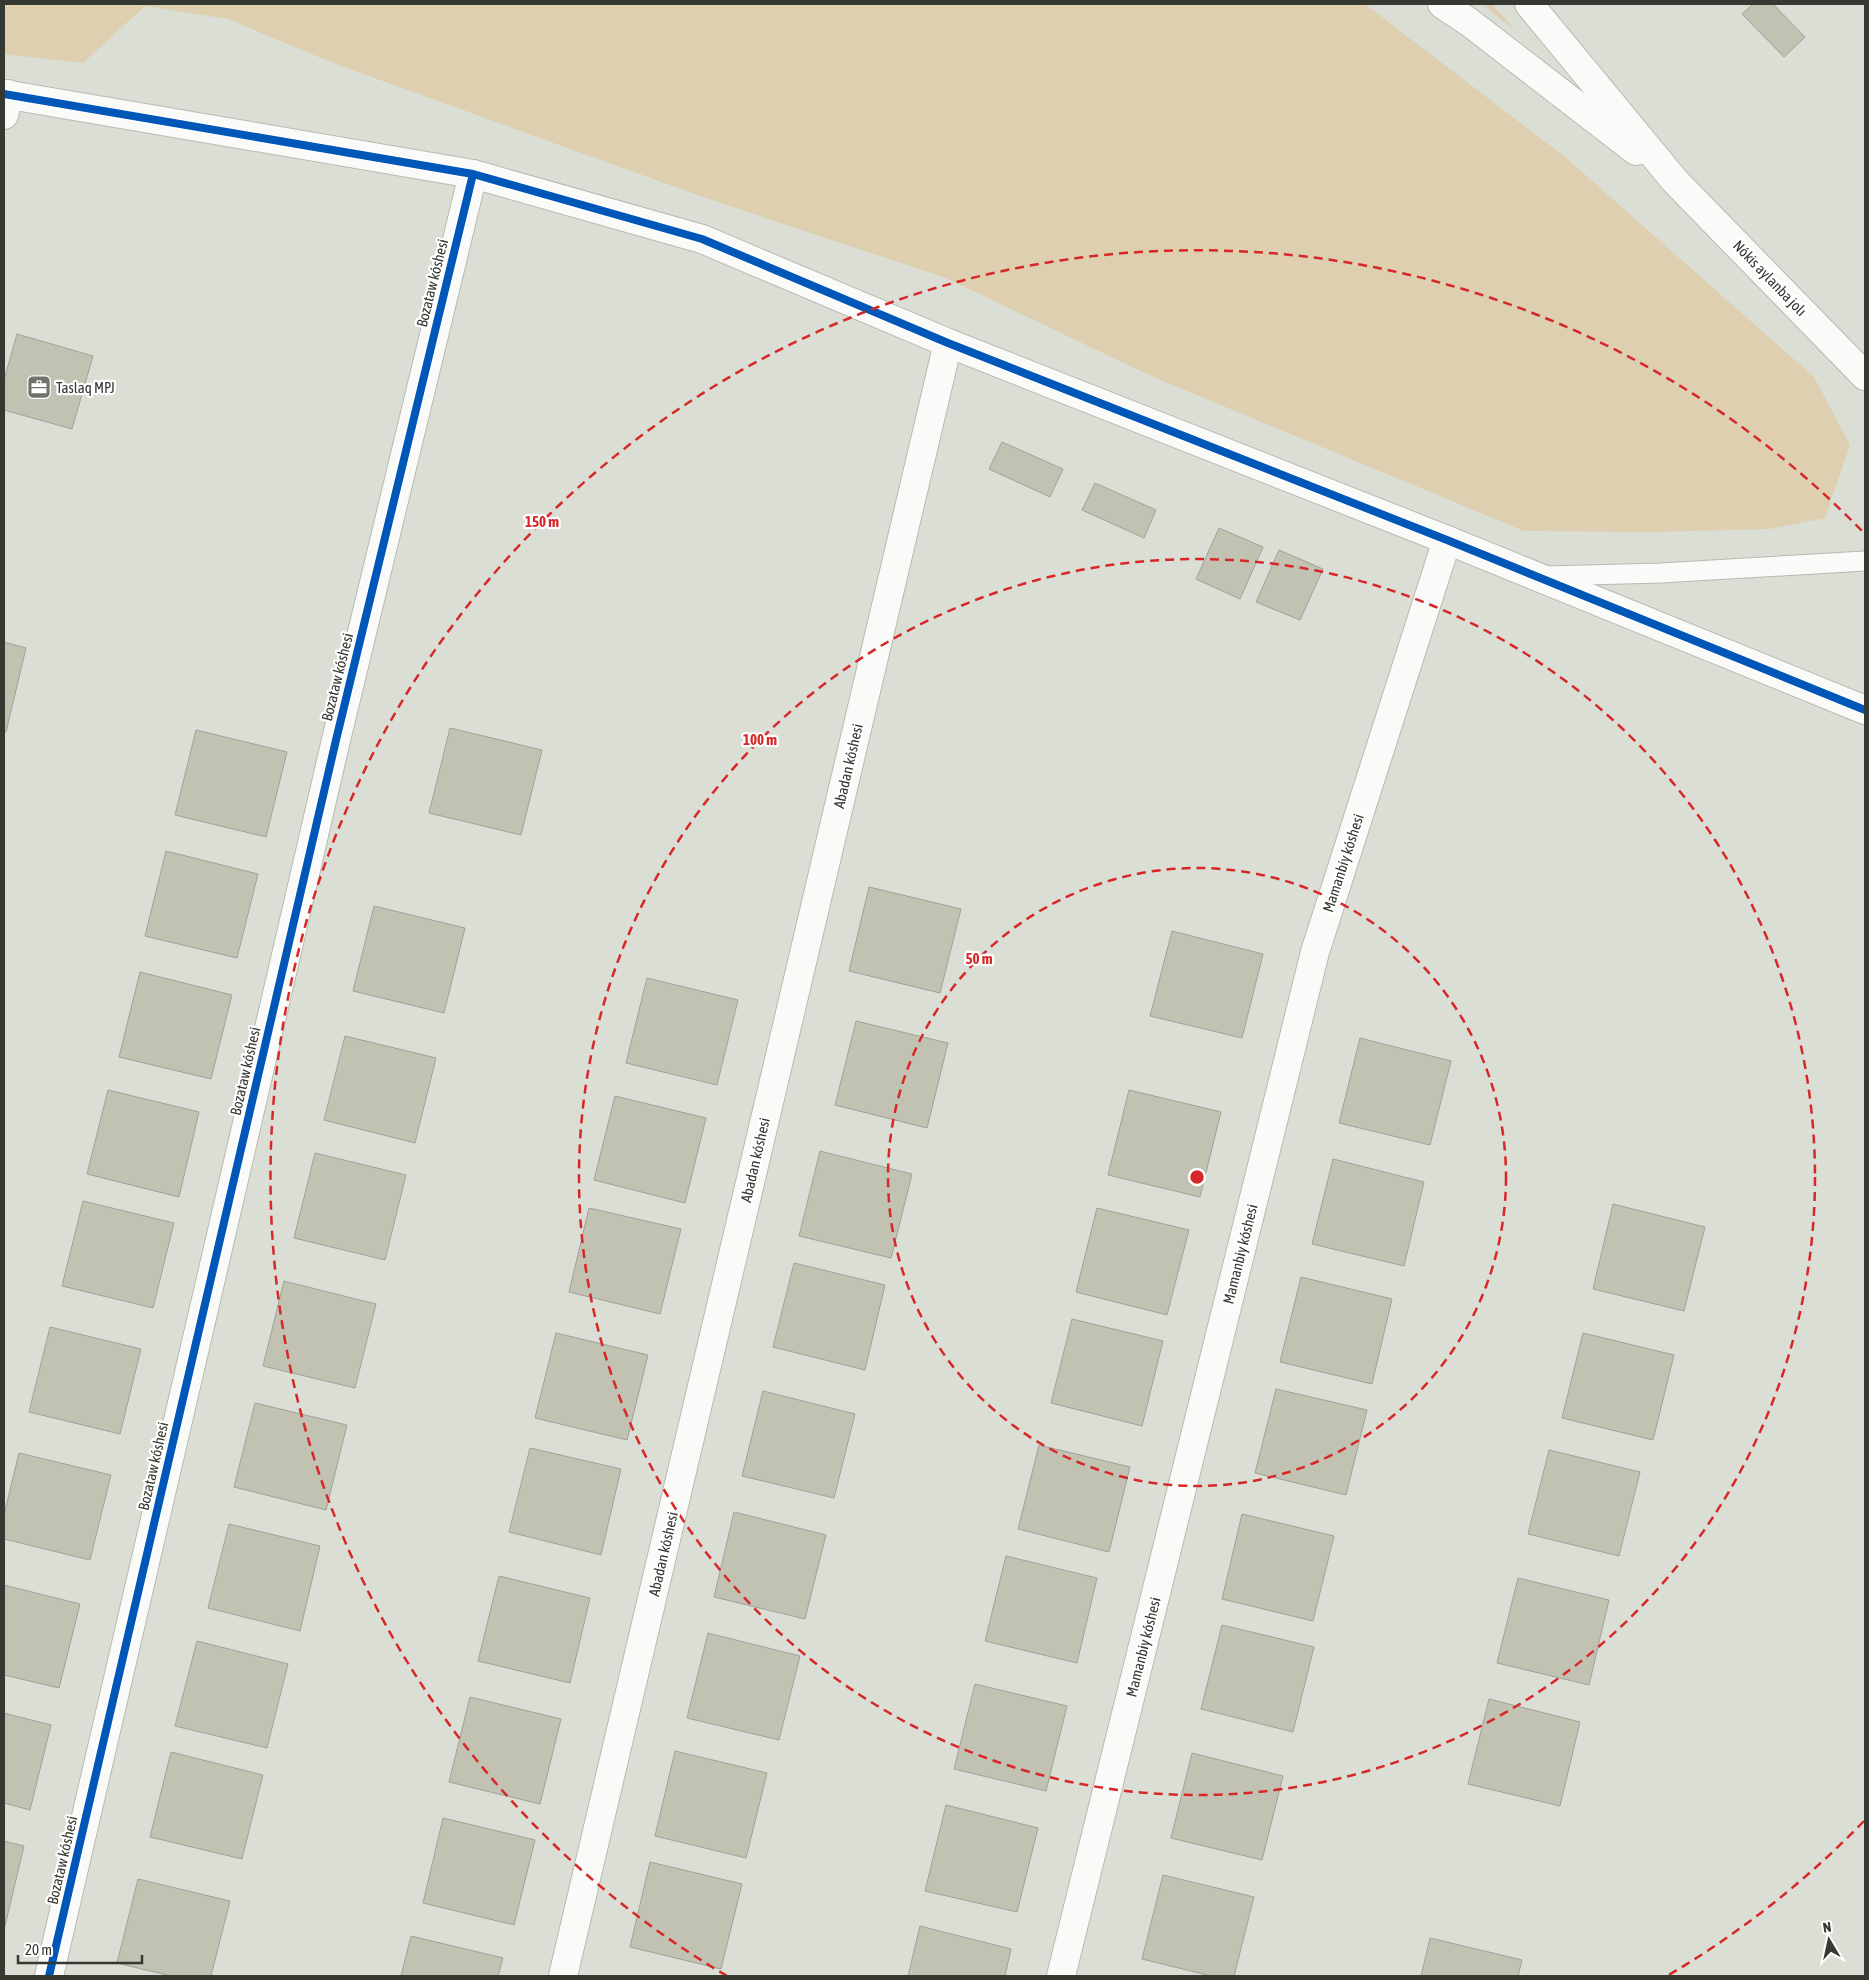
<svg xmlns="http://www.w3.org/2000/svg" width="1869" height="1980" font-family="'Asap Condensed',sans-serif">
<style>
.green{fill:#ddcfaf}
.building{fill:#c2c2b2;stroke:#a0a19a}
.lines{fill:none;stroke-linecap:round;stroke-linejoin:round}
.service-casing{stroke:#b7bab2;stroke-width:21}
.minor-casing{stroke:#b7bab2;stroke-width:30}
.tertiary-casing{stroke:#b7bab2;stroke-width:30}
.primary-casing{stroke:#b7bab2;stroke-width:30}
.service{stroke:#fafaf9;stroke-width:19}
.minor{stroke:#fafaf9;stroke-width:28}
.tertiary{stroke:#fafaf9;stroke-width:28}
.primary{stroke:#fafaf9;stroke-width:28}
.cycleway-casing{stroke:#fff;stroke-width:11}
.cycleway{stroke:#0057b8;stroke-width:8}
.ring{fill:none;stroke:#d62828;stroke-width:2.5;stroke-dasharray:9 6}
.labels{text-anchor:middle;dominant-baseline:central;stroke-width:4.5;stroke-linejoin:round;paint-order:stroke}
.street-label{font-size:15px;fill:#363832;stroke:#fff}
.poi-label{font-size:15px;fill:#363832;stroke:#fff;text-anchor:start}
.centre{fill:#d62828;stroke:#fff;stroke-width:2.5}
.ring-label{font-size:15px;text-anchor:middle;font-weight:bold;fill:#d62828;stroke:#fff;stroke-width:4.5;stroke-linejoin:round;paint-order:stroke}
</style>
<rect width="100%" height="100%" fill="#dbded4"/>
<path class="green" d="M4,4H1365L1565,157L1814,377L1850,445L1825,518L1769,529L1653,532L1524,531L1151,376L946,278L703,197L333,63L228,19L145,6L83,63L4,54Z
M1482,4H1492L1516,31Z"/>
<path class="building" d="M1753,4H1773L1805,37L1784,57L1742,14Z
M17,334L93,356L72,429L4,410V380Z
M1002,442L1063,469L1050,497L989,469Z
M1095,483L1156,510L1144,538L1082,510Z
M1219,528L1263,547L1240,599L1196,579Z
M1279,550L1323,569L1300,620L1256,602Z
M4,642L26,648L6,732H4Z
M450,728L542,750L521,835L429,813Z
M196,730L287,752L266,837L175,815Z
M166,851L258,874L237,958L145,936Z
M869,887L961,909L940,993L849,971Z
M374,906L465,928L444,1013L353,991Z
M1172,931L1263,954L1242,1038L1150,1016Z
M140,972L232,995L211,1079L119,1057Z
M647,978L738,1000L717,1085L626,1063Z
M856,1021L948,1043L927,1128L835,1105Z
M345,1036L436,1058L415,1143L324,1120Z
M1360,1038L1451,1061L1430,1145L1339,1123Z
M108,1090L199,1112L179,1197L87,1174Z
M1129,1090L1221,1112L1200,1197L1108,1175Z
M615,1096L706,1118L685,1203L594,1180Z
M820,1151L912,1174L891,1258L799,1236Z
M315,1153L406,1175L385,1260L294,1238Z
M1333,1159L1424,1182L1404,1266L1312,1244Z
M83,1201L174,1223L153,1308L62,1286Z
M1613,1204L1705,1227L1684,1311L1593,1289Z
M589,1208L681,1229L660,1314L569,1292Z
M1097,1208L1189,1230L1167,1315L1076,1292Z
M794,1263L885,1285L865,1370L773,1347Z
M1301,1277L1392,1299L1372,1384L1280,1362Z
M284,1281L376,1304L355,1388L263,1366Z
M1072,1319L1163,1341L1142,1426L1051,1403Z
M50,1327L141,1349L120,1434L29,1412Z
M556,1333L648,1355L627,1440L535,1418Z
M1583,1333L1674,1355L1653,1440L1562,1418Z
M1276,1389L1367,1410L1346,1495L1255,1473Z
M763,1391L855,1414L834,1498L742,1476Z
M255,1403L347,1425L326,1510L234,1487Z
M1039,1445L1130,1467L1109,1552L1018,1529Z
M530,1448L621,1469L601,1555L509,1532Z
M1549,1450L1640,1472L1619,1556L1528,1534Z
M19,1453L111,1475L90,1560L4,1539V1515Z
M734,1512L826,1535L805,1619L714,1597Z
M1242,1514L1334,1536L1313,1621L1222,1599Z
M229,1524L320,1546L300,1631L208,1608Z
M1006,1556L1097,1578L1077,1663L985,1641Z
M499,1576L590,1598L570,1683L478,1661Z
M1518,1578L1609,1600L1589,1685L1497,1663Z
M4,1585L80,1604L59,1688L4,1675Z
M1222,1625L1314,1647L1293,1732L1201,1709Z
M708,1633L800,1656L779,1740L687,1718Z
M197,1641L288,1664L267,1748L175,1726Z
M975,1684L1067,1706L1046,1791L954,1769Z
M470,1697L561,1719L540,1804L449,1782Z
M1489,1699L1580,1722L1560,1806L1468,1784Z
M4,1713L51,1725L30,1810L4,1803Z
M675,1751L767,1773L746,1858L655,1836Z
M171,1752L263,1775L242,1859L150,1837Z
M1192,1753L1283,1776L1262,1860L1171,1838Z
M946,1805L1038,1828L1017,1912L925,1891Z
M443,1818L535,1840L514,1925L423,1903Z
M4,1841L24,1846L4,1930Z
M650,1862L742,1884L721,1969L630,1947Z
M1163,1875L1254,1897L1234,1976H1211L1142,1959Z
M138,1879L230,1901L211,1976H171L117,1963Z
M920,1926L1011,1949L1005,1976H908Z
M411,1936L503,1958L498,1976H401Z
M1430,1938L1522,1960L1518,1976H1421Z"/>
<g class="lines">
<g class="service-casing">
<path id="service" d="M1547,576L1661,573L1865,561"/>
</g>
<g class="minor-casing">
<path id="minor" d="M4,115L9,94
M49,1976L336,740L473,174
M563,1976L948,343
M1061,1976L1315,952L1447,540"/>
</g>
<g class="tertiary-casing">
<path id="tertiary" d="M4,94L473,174L702,239L948,343L1447,540L1865,710"/>
</g>
<g class="primary-casing">
<path id="primary" d="M1442,4L1469,22L1636,151
M1529,4L1675,181L1865,376"/>
</g>
<use href="#service" class="service"/>
<use href="#minor" class="minor"/>
<use href="#tertiary" class="tertiary"/>
<use href="#primary" class="primary"/>
<g class="cycleway-casing">
<path id="cycleway" d="M4,94L473,174L702,239L948,343L1447,540L1865,710
M49,1976L336,740L473,174"/>
</g>
<use href="#cycleway" class="cycleway"/>
</g>
<g class="ring">
<circle cx="1197" cy="1177" r="309"/>
<circle cx="1197" cy="1177" r="618"/>
<path d="M1864 1821A927 927 0 0 1 1667 1976M727 1976A927 927 0 1 1 1864 533"/>
</g>
<defs>
<g id="office-square" transform="scale(1.25)"><rect x="-9" y="-9" width="18" height="18" rx="4" fill="#70726b" stroke="#fff"/><path d="M-6-3h4V-5.5h4V-3h4V5H-6ZM-1-4.5V-3h2v-1.5ZM-6 0V1H6V0Z" fill="#fff"/></g>
</defs>
<g fill-rule="evenodd">
<use href="#office-square" x="39" y="387"/>
</g>
<g class="labels">
<g class="street-label">
<text transform="translate(1770 278) rotate(46)">Nókis aylanba jolı</text>
<text transform="translate(432 283) rotate(-76)">Bozataw kóshesi</text>
<text transform="translate(337 677) rotate(-76)">Bozataw kóshesi</text>
<text transform="translate(848 766) rotate(-77)">Abadan kóshesi</text>
<text transform="translate(1343 863) rotate(-72)">Mamanbiy kóshesi</text>
<text transform="translate(245 1071) rotate(-77)">Bozataw kóshesi</text>
<text transform="translate(755 1160) rotate(-77)">Abadan kóshesi</text>
<text transform="translate(1240 1254) rotate(-76)">Mamanbiy kóshesi</text>
<text transform="translate(153 1466) rotate(-77)">Bozataw kóshesi</text>
<text transform="translate(663 1554) rotate(-77)">Abadan kóshesi</text>
<text transform="translate(1143 1647) rotate(-76)">Mamanbiy kóshesi</text>
<text transform="translate(62 1860) rotate(-77)">Bozataw kóshesi</text>
</g>
<g class="poi-label">
<text x="56" y="387">Taslaq MPJ</text>
</g>
</g>
<circle cx="1197" cy="1177" r="8" class="centre"/>
<g class="ring-label">
<text x="542" y="527">150 m</text>
<text x="760" y="745">100 m</text>
<text x="979" y="964">50 m</text>
</g>
<rect width="1869" height="1980" fill="none" stroke="#363832" stroke-width="10"/>
<g transform="translate(1829 1940) rotate(351)" stroke="#ffffff" stroke-width="4" paint-order="stroke">
<path d="M0-4L9 19L0 12L-9 19Z" fill="#363832"/>
<text y="-8" font-size="14" font-weight="bold" text-anchor="middle" fill="#363832">N</text>
</g>
<path d="M18 1955v8h124v-8" fill="none" stroke="#363832" stroke-width="2.5"/>
<text x="25" y="1955" font-size="15" fill="#363832" stroke="#ffffff" stroke-width="4" paint-order="stroke">20 m</text>
</svg>
